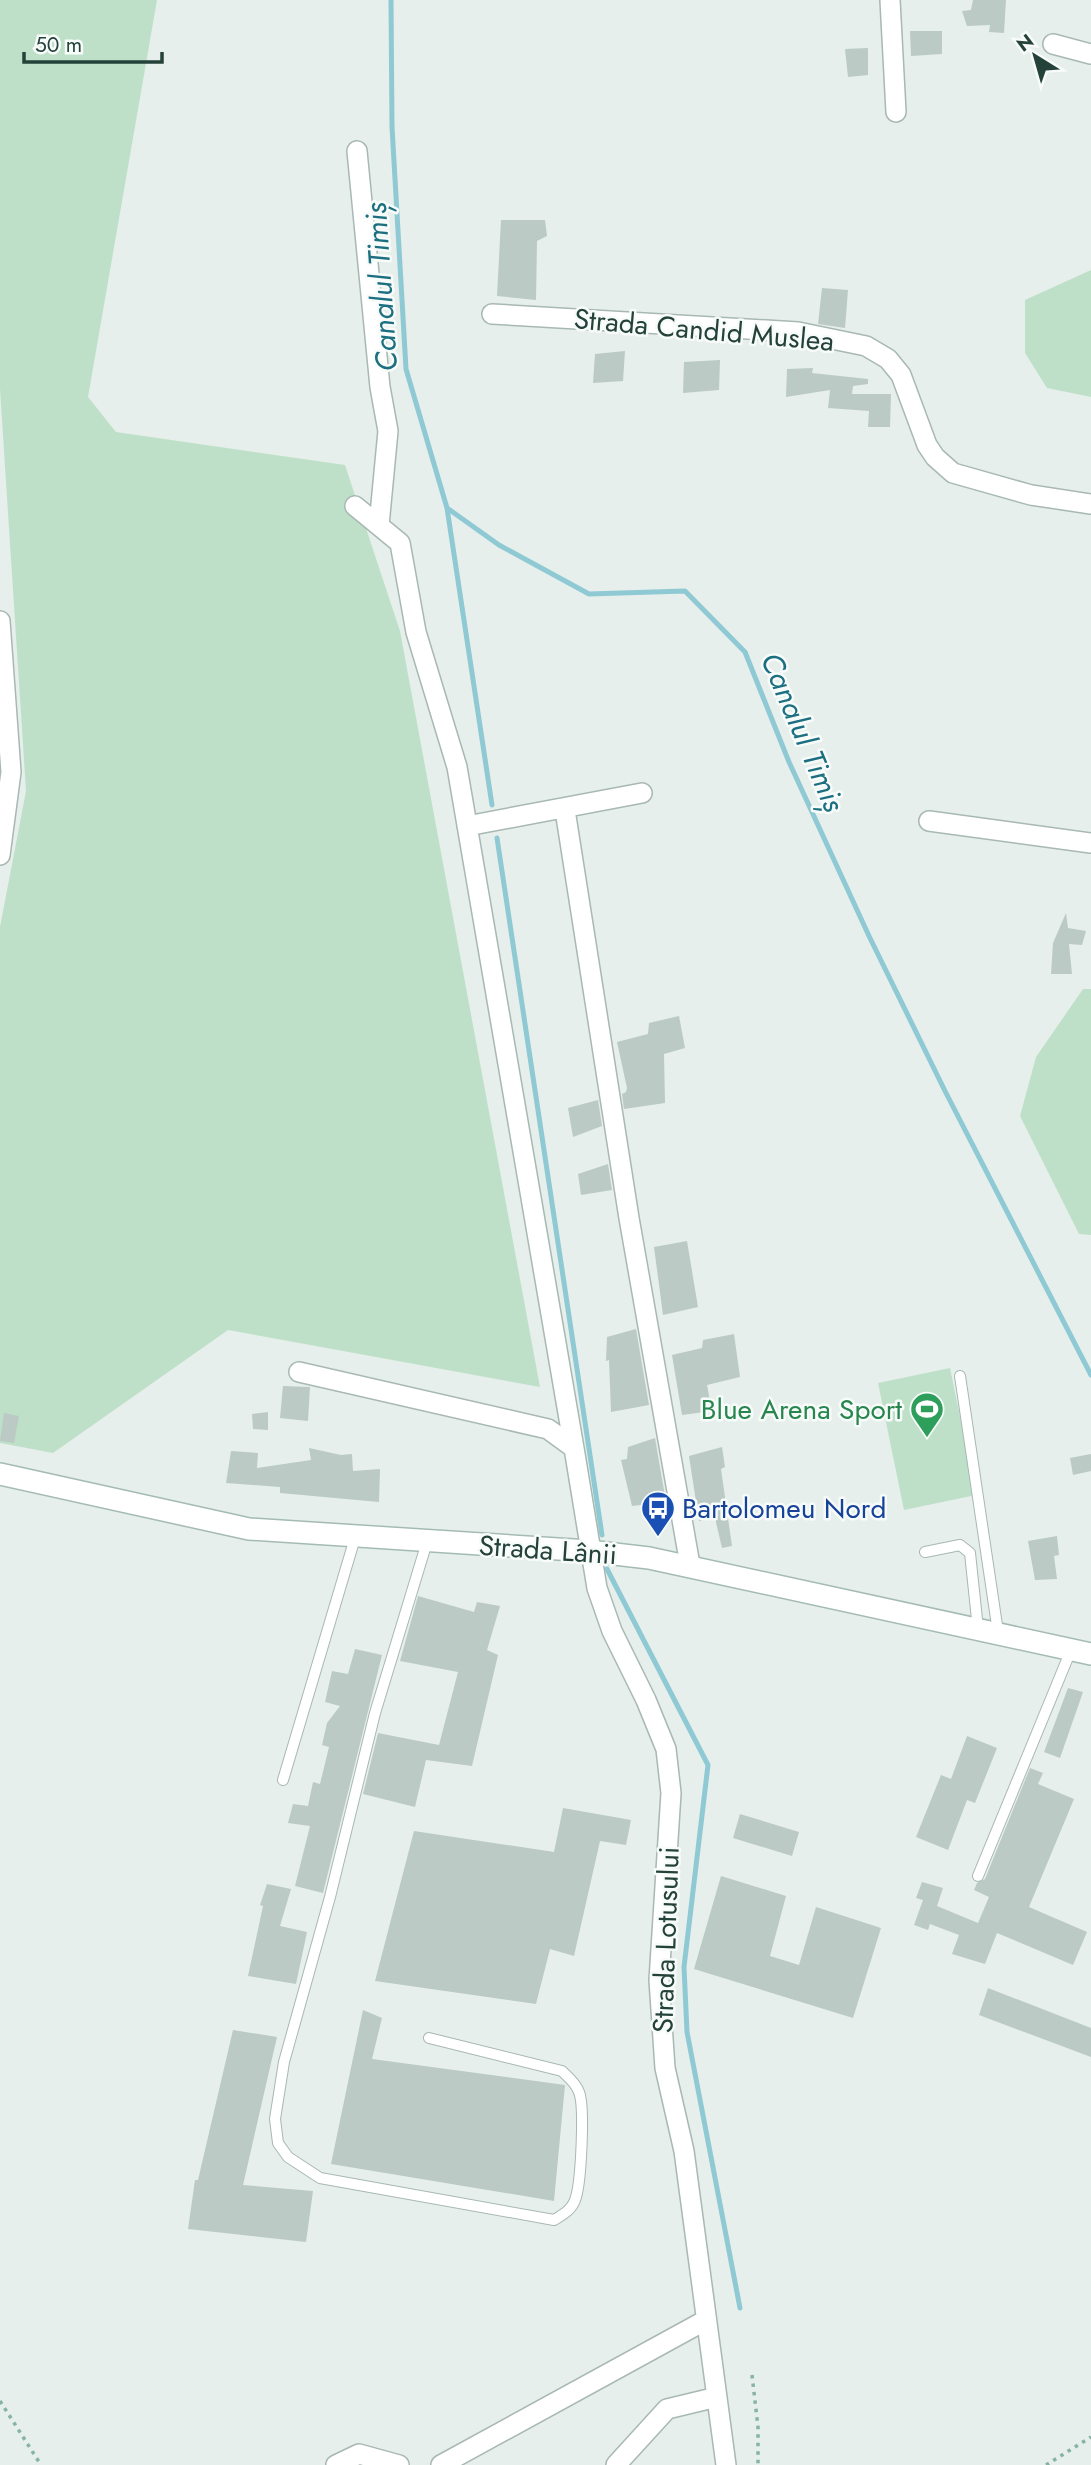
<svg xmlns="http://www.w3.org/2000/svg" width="1091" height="2465" font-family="Jost,sans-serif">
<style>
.green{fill:#bfe0c8}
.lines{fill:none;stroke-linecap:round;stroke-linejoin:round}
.stream{stroke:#8ec9d4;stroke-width:5}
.building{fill:#bbcac4}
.lane-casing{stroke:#a8b8b2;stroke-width:12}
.street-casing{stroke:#a8b8b2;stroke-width:22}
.secondary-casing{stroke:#a4bbb3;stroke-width:24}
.path{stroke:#86b3a5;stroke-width:3.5;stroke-dasharray:3.5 5;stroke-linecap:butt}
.lane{stroke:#fff;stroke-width:10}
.street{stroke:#fff;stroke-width:19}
.secondary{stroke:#fff;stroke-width:21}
.labels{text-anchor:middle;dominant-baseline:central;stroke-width:5;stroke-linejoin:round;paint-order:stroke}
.street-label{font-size:28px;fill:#24423a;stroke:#f7fbf9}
.leisure-label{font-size:28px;fill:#27864d;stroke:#f7fbf9;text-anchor:end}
.transit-label{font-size:28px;fill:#164399;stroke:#f7fbf9;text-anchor:start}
.water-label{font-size:30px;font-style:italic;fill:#1c6f80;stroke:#f7fbf9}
</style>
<rect width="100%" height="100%" fill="#e6efeb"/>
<path class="green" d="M0,0H157L88,397L116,432L345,465L400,631L540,1387L228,1330L53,1453L0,1443V927L26,791L0,389Z
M1091,270V397L1047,388L1025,353V300Z
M1083,989H1091V1235L1079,1234L1020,1116L1036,1057Z
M950,1368L976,1495L904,1510L878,1383Z"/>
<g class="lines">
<path class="stream" d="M391,0L392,127L406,369L447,508L499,545L589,594L685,591L745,652L789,762L869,936L945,1091L1091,1375
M447,508L492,805
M497,838L602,1535
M607,1569L708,1765L684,1967L687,2032L740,2308"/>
</g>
<path class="building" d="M973,0H1006L1004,33L989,32L990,25L967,26L962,11L971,10Z
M910,31H942V54L911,56Z
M868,48V75L848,77L845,49Z
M501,220H545L547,236L537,241L536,300L497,296Z
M822,288L848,290L845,328L818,324Z
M625,351L623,381L593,383L595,354Z
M720,360L719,390L683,393L684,362Z
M813,368L812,373L868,379V384L853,386L852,394H891L890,427H868L869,411L828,408L830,390L786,397L787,369Z
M1066,913L1068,928L1086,931L1082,945L1069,944L1072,974H1051L1053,943Z
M679,1016L685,1048L664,1054L665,1103L624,1109L622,1094L626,1092L627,1088L617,1042L648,1034L649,1023Z
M598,1100L602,1126L573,1137L568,1108Z
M608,1164L612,1190L581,1195L578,1174Z
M687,1241L698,1307L663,1315L654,1247Z
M636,1329L649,1405L611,1412L609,1360L606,1361L607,1337Z
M734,1334L740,1377L707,1385L712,1411L682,1415L672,1355L702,1348L703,1340Z
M283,1386L310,1387L308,1421L280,1418Z
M268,1412V1430L253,1429L252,1414Z
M4,1413L19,1416L14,1443L0,1441Z
M655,1438L666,1502L632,1506L621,1460L627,1459L628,1447Z
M722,1447L725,1467L721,1469L732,1546L722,1548L715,1518L699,1521L689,1456Z
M309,1448L341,1455L352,1454L353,1471L380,1469L379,1502L280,1493V1487L226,1483L231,1451L258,1453L257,1468L311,1460Z
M1091,1454V1471L1073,1475L1070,1458Z
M1057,1536L1059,1555L1054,1556L1057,1579L1035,1580L1028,1541Z
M418,1596L474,1612L477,1602L500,1606L487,1650L498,1655L472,1766L426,1760L415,1807L363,1794L378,1733L439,1745L458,1672L400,1661Z
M355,1649L382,1655L323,1893L295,1886L310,1826L288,1823L293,1804L308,1806L313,1782L320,1784L329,1747L322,1745L327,1723L340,1706L325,1702L332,1671L348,1674Z
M1068,1688L1083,1692L1060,1758L1044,1752Z
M967,1736L997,1748L975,1803L967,1800L948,1850L916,1837L941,1775L951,1779Z
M1030,1768L1043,1773L1038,1784L1074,1799L1029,1907L1087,1932L1073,1965L997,1933L985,1964L952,1954L959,1935L930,1924L928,1930L914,1925L923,1900L916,1898L922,1882L943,1888L937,1906L978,1923L989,1897L974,1890L977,1883L985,1879Z
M563,1808L631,1820L626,1845L600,1841L574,1956L550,1949L536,2004L375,1981L414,1831L554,1852Z
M740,1814L799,1832L792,1856L733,1838Z
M721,1876L786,1896L770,1956L799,1965L816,1907L881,1928L853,2018L694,1969Z
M267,1884L291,1889L280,1926L307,1932L296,1984L248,1976L263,1906L260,1905Z
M988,1988L1091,2028V2057L979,2015Z
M363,2010L382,2018L372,2059L565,2085L554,2201L331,2164Z
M233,2030L277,2037L243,2185L313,2191L306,2242L188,2229L195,2180H198Z"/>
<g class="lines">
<g class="lane-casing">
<path id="lane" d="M960,1376L998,1632
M427,1542L375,1713L330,1897L284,2062L275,2119L278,2143L288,2157L320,2178L554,2220C564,2214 573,2209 576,2197C581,2180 585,2107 579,2092C576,2083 568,2077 562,2071L429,2038
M925,1552L960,1545L970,1553L978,1629
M283,1780L355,1538
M978,1876L1071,1650"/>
</g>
<g class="street-casing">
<path id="street" d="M890,0L896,112
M1053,44L1091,54
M357,151L380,387L388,431L379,525
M492,314L798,332L866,346L888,359L901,375L927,445L935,457L953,473L1031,495L1091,504
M355,506L400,543L416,632L457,767L574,1448
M0,621L11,772L0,855
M565,810L629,1218L690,1565
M929,821L1091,843
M467,826L642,793
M299,1372L548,1429L574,1448L597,1588L612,1631L646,1700L666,1749L671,1793L659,1980L665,2068L684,2151L726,2465
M336,2465L359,2454L399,2465
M441,2465L706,2320
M616,2465L667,2409L717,2397"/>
</g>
<g class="secondary-casing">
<path id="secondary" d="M0,1474L249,1529L589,1551L649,1558L1091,1654"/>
</g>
<path class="path" d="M752,2375L758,2427V2465
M0,2401L41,2465
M1046,2465L1091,2437"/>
<use href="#lane" class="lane"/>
<use href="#street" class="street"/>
<use href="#secondary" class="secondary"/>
</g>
<defs>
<g id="stadium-pin" transform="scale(1.75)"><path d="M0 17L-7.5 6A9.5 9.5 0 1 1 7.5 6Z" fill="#2e9e5b" stroke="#f7fbf9"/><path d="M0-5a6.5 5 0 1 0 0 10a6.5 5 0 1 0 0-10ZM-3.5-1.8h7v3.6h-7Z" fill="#fff"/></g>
<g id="bus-pin" transform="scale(1.75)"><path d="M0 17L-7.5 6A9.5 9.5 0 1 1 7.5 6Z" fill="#1a4fb4" stroke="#f7fbf9"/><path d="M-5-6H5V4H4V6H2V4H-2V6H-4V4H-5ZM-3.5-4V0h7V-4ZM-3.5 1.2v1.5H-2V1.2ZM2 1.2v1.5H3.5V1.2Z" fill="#fff"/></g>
</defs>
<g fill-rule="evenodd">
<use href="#stadium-pin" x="927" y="1409"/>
<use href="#bus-pin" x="658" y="1508"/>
</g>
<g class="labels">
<g class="street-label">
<text transform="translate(704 330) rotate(5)">Strada Candid Muslea</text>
<text transform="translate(548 1550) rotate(4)">Strada Lânii</text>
<text transform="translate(666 1940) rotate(-88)">Strada Lotusului</text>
</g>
<g class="leisure-label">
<text x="902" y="1409">Blue Arena Sport</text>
</g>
<g class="transit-label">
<text x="682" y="1508">Bartolomeu Nord</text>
</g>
<g class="water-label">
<text transform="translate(381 287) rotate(-94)">Canalul Timiș</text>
<text transform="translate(803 732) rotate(67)">Canalul Timiș</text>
</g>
</g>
<g transform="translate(1035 56) rotate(323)" stroke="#f7fbf9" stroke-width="5" paint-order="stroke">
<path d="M0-5L12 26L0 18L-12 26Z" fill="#24423a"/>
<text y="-10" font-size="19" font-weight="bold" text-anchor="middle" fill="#24423a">N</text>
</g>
<path d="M24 52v10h138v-10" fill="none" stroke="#24423a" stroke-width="3.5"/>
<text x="35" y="52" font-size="21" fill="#24423a" stroke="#f7fbf9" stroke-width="5" paint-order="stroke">50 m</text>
</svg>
